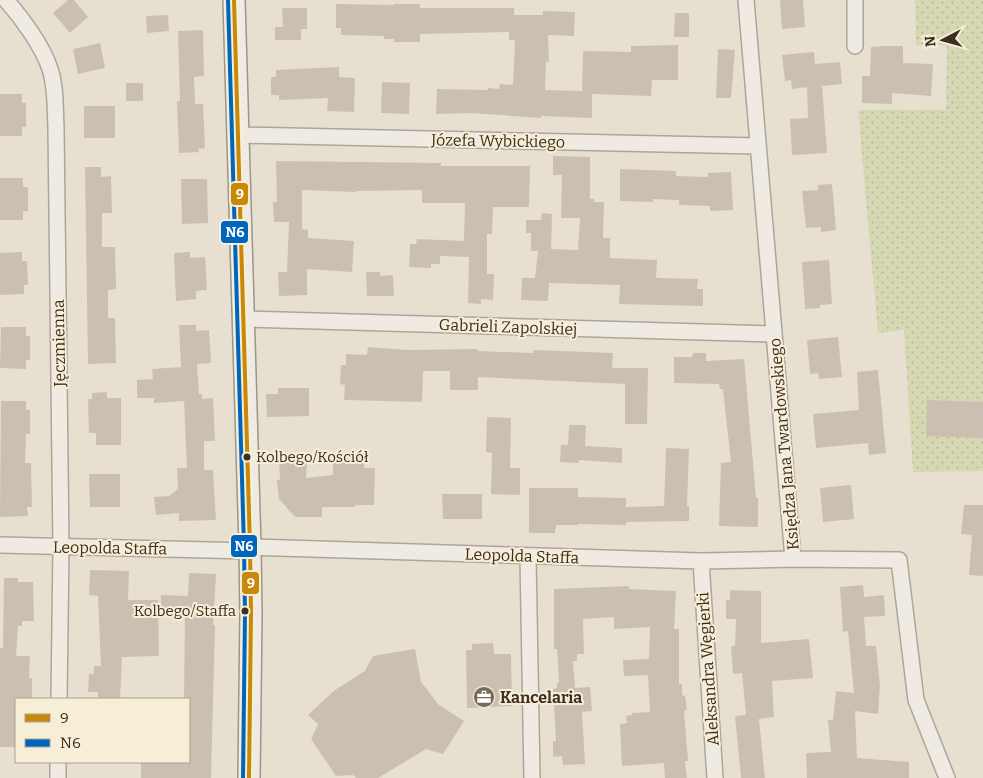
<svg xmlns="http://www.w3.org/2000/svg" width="983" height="778" font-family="Bitter,serif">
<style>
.grass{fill:url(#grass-dots)}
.building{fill:#cbbfb2}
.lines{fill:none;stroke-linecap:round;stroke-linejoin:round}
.street-casing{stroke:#ada599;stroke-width:18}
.secondary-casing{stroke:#9c958a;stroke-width:24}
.street{stroke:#efebe3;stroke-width:15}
.secondary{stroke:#efebe3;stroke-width:21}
.bus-1-casing{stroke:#f7eed8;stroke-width:8}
.bus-2-casing{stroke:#f7eed8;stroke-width:8}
.bus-1{stroke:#c88808;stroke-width:4}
.bus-2{stroke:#0065bd;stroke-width:4}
.bus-dot{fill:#3d2e20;stroke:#f7eed8;stroke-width:2}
.labels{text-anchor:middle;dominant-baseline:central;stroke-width:4;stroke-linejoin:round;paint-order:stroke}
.bus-label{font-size:15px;fill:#3d2e20;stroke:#f7eed8;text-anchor:start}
.street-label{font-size:16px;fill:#3d2e20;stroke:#f7eed8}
.poi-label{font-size:16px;font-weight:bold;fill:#3d2e20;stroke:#f7eed8;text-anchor:start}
.line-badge{stroke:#f7eed8;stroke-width:2}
.badge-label{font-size:14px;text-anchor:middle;font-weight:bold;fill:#fff}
</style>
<defs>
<pattern id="grass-dots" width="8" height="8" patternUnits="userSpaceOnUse" patternTransform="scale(1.25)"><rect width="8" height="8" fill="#d6d7b3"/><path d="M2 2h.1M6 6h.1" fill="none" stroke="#b9b99a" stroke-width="1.8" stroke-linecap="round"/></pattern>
</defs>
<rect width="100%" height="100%" fill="#e7e0d1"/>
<path class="grass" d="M915,0H983V471L913,472L904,330L878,333L858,110H946L947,46L916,45Z"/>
<path class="building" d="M68,0H74L88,17L70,33L53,13Z
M780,0H803L805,27L782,29Z
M336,4L394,5V4H420V8H514V15H543V11L575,12L574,36L548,35L549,62H546L545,90L582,91L583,51L631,52V46L678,45V80H652L651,96L592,94V118L541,116V118L471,113L436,114L437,89L488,90V88L499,89L500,84L513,85L515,40H509V32L420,34V42H394V39H384V36L341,35V28H336Z
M282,8H307V29H301V40H275V27H283Z
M675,13H689V37H674Z
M168,15L169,31L147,33L146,16Z
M203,30L204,76L194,77L195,104H203L205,148L198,149L199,152L179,153L177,101H180L178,31Z
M100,43L105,68L78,74L73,49Z
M885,46H903V63L933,64L931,96L892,93V104L862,103V76H870L871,47Z
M718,49L735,50L731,98H716Z
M814,52L815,64L840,62L842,84L822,86L827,153L792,155L790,119L808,118L807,87L792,89L791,80L785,81L782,55Z
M339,67V77L355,78L354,112L327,111L328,98L279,100V95H271V77H276V70Z
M382,82L410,83L409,114L381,113Z
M126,83H143V101H126Z
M0,94H22V103H26V127H22V136H0Z
M84,106H115V138H84Z
M553,156L590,157V199H594V202H604L603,238H610V258L657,260L656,278L698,279L697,289H703V306L619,304L620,285L549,283L548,301L521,300L522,278H535L538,251H531V233H526V220H541L542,213L552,214L551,249L578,250L580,218H561L562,175H553Z
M276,161L441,163V166H530L529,207H493L492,234H487V274H494L493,300L481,299V304L468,303L469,257L440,256V264H431V268L409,267L410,244H416L417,239L464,241L465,203H422V190L356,191V192L302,190V229L308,230V238L354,241L352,272L307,269V295L279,296L278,272H287L289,222H274L273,202H277Z
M85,167H101V177L111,176L112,213H102V247H115L116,289L108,290V318H115L116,363L88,364Z
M620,169L676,171V176L708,177V173L731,172L733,210L710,211V206L679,205V200L653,199V202L620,201Z
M0,178H23V187H28V211H23V220H0Z
M181,179H207L208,223L182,224Z
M832,184L836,230L821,232V227L806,228L802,191L818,190V185Z
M22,252V261H27L28,285H24V294L0,295V253Z
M190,252V258L205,257L207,290L196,291V299L176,301L174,253Z
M829,260L832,304L820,305V308L805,309L802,262Z
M366,272H380V276L393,275L394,296H367Z
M179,325H196V331L209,330L211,363L197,364L199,394H202V399L213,398L215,441H204V470H213L216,520L179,521V513L156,515L154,497L169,496L178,489L177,468H187L184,401L154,403V398H137V380L153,379L152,369L181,367Z
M1,327H26V336H30V360H26V369L0,368Z
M838,337L842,377L819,379L818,373L810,374L807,340Z
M368,347L407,350L478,349V351L533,353L534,350L613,353L612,368H648L647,424H625V384L478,377V390H450V371H423L422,402L344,400L345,385L340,384L341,365H346V354L367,355Z
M693,353H706V361L744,359L756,498H758V527L719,526L721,463L731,462L723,389H720L719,384L674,383V357H692Z
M878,370L886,453L869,455L868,443L816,448L813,414L859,410L857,372Z
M278,388H309V416L267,417L266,394H278Z
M107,392V398H121V445H96V433H89L88,399H92V393Z
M927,400L983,402V438L926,436Z
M1,401H26V410H30V434H26L25,463H31L32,507H27L28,516L0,517Z
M487,417L511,418L510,468H520V495L491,494L492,453L486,452Z
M569,425H586L585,446L622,448V463L579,460V463L560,462L561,445H568Z
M666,448L689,449L687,506H689V521L626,522V525L578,524V525H556L555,533H529V488H578V497L626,498V507L664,506Z
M333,453H364V468H375L374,505H355V507H322V517H295L279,499L277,480H280L279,460L307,459L306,478L333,475Z
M89,474H120V507H90Z
M851,485L854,519L823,522L820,488Z
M442,494H482V519H443Z
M964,505H983V576L969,575L972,535L961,534Z
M90,570L129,571L128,600H158L159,656L122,657L120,699H98V692H88L89,674H94V666H101L98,596L89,595Z
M189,573L216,574L213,625H215L211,778H141V762H189V699H184L185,612H161V595L188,596Z
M4,578H18V582H33L34,621H22V626H18L16,656H30L29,678H32V698L16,699V747H0V648H3Z
M863,585L864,597L884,595L885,616L864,617L866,646H876L880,686L878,714L855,711L857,758L909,762V778H807L806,753L831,752L828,720H833L836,691L854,693L848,631L843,632L840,587Z
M629,586V589L676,591L674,629H679V684H682V695L685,696L687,710L684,711L688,761H685L687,778H665L664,763L622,766L620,724L627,723L626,716L632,715V713L650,712L648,675L624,676L623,660L649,659L650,627L614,629V617L583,619L584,654H577V661H573L575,688L590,687L592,711L582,712L585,764L563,765L562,756L553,757V741H556L553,689L557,688V683H559L557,649H554V589Z
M730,590L761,591V643L809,639L813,678L772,681L774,717L759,719L765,778H741L735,716L746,715L742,673L733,674L731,646H735L736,619H726V600H730Z
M493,643L494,654H511L512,706L467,708L466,650H472V644Z
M415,649L421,682L439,705L464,721L443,754L426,749L378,778H356L353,775L336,776L311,739L318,724L308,715L335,690L365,671L373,656Z"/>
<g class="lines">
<g class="street-casing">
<path id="street" d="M6,0C22,18 43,47 50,69C56,87 55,109 56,128L61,547L59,699
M746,0L793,559L899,560L916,700L947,778
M855,0V46
M238,135L758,146
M243,319L774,334
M0,545L250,551
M250,547L701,561L793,559
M528,557L532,778
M701,561L715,778
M58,778V762"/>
</g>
<g class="secondary-casing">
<path id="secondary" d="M234,0L250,547L251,613L249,778"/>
</g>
<use href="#street" class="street"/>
<use href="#secondary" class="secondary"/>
<g class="bus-1-casing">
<path id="bus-1" d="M234,0L250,547L251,613L249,778"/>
</g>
<g class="bus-2-casing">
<path id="bus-2" d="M228,0L244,547L245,613L243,778"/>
</g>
<use href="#bus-1" class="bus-1"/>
<use href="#bus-2" class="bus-2"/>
</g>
<defs>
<g id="office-disc" transform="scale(1.125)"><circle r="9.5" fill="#786c5e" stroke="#f7eed8"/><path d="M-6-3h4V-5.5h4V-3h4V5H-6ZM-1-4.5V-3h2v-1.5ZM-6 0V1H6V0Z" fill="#fff"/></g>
</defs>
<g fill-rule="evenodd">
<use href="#office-disc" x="484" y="697"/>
</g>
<g class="bus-dot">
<circle cx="247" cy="457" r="4.5"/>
<circle cx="245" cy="611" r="4.5"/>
</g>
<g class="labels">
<g class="bus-label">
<text x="256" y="457">Kolbego/Kościół</text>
<text x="236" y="611" text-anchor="end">Kolbego/Staffa</text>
</g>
<g class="street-label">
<text transform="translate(498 141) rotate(1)">Józefa Wybickiego</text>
<text transform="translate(508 327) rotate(2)">Gabrieli Zapolskiej</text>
<text transform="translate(59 343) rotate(-91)">Jęczmienna</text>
<text transform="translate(784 444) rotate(-95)">Księdza Jana Twardowskiego</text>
<text transform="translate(110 548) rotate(1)">Leopolda Staffa</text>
<text transform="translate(522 556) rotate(2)">Leopolda Staffa</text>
<text transform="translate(708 669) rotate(-94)">Aleksandra Węgierki</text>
</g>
<g class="poi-label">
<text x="500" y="697">Kancelaria</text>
</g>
</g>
<g class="line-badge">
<rect x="230" y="182" width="19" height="24" rx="5" fill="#c88808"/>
<rect x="220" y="220" width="29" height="24" rx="5" fill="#0065bd"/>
<rect x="230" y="534" width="28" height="24" rx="5" fill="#0065bd"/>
<rect x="241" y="571" width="19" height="24" rx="5" fill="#c88808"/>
</g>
<g class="badge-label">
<text x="240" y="199">9</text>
<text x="235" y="237">N6</text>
<text x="244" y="551">N6</text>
<text x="251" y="588">9</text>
</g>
<rect x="15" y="698" width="175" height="65" fill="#f7eed8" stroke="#ada18e"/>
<rect x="25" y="714" width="25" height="8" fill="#c88808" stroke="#ada18e"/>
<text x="60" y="723" font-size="15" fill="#3d2e20">9</text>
<rect x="25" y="739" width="25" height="8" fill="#0065bd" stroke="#ada18e"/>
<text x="60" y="748" font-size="15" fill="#3d2e20">N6</text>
<g transform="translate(943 40) rotate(264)" stroke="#f7eed8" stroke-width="4" paint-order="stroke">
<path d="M0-4L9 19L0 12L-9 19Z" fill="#3d2e20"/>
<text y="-8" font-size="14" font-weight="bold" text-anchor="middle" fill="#3d2e20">N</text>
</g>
</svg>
